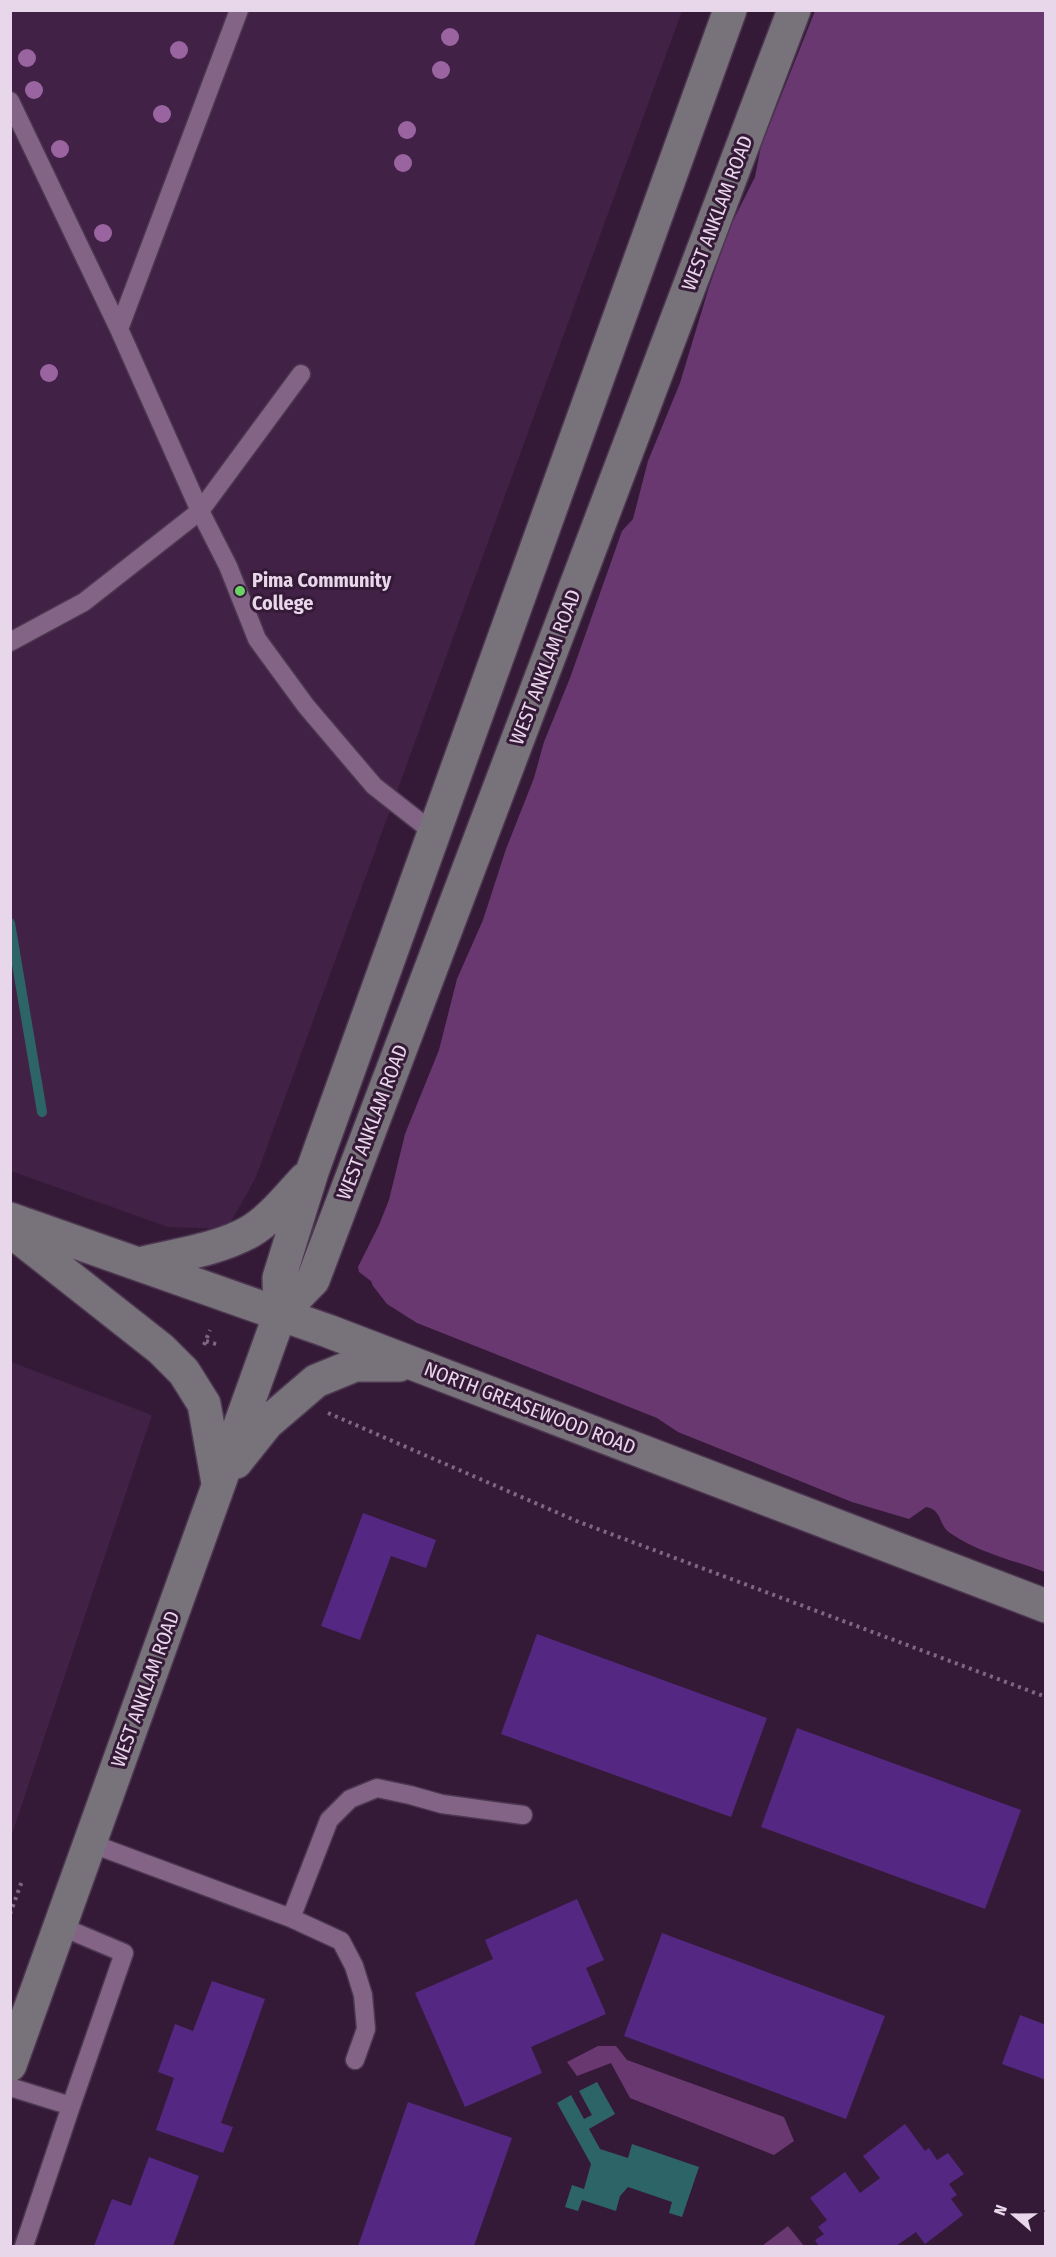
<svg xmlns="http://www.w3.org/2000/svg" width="1056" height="2257" font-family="'Fira Sans Condensed',sans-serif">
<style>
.built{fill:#412145}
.green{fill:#6a3871}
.water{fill:#2d6468}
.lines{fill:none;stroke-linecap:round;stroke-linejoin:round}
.stream{stroke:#2d6468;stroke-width:10}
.building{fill:#542882}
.service-casing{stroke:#4c3750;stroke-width:21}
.secondary-casing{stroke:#4c3750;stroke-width:36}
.path{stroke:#7e6781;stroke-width:4;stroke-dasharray:3 4.5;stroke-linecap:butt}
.service{stroke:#836487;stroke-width:18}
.secondary{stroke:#78727a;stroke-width:33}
.tree{fill:#99649f}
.poi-dot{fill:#6ad363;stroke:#351a38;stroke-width:2}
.labels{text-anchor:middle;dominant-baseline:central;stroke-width:6;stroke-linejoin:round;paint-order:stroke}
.street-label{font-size:20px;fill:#e8d7ea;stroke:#351a38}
.poi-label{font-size:20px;font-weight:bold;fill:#e8d7ea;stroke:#351a38;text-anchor:start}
</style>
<rect width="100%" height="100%" fill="#351a38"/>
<path class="built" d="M11,11H682L256,1177L227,1229L168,1227L11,1171Z
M11,1362L152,1415L11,1837L10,1362Z"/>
<path class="green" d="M815,11H1045V1572C1013,1560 979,1553 950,1533C938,1525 943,1510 926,1507L909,1519L852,1502L678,1432L657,1418L417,1323L387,1304L373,1286L371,1281L359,1272L358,1267L379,1225L389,1200L405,1134L439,1050L457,979L483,920L506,849L534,778L544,742L570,678L622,531L633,519L648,461L680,383L709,287L730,227L755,177L761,146Z
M598,2046H616L627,2060L784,2117L794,2141L774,2155L630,2098L611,2063L577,2076L567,2062Z
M788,2226L804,2246H762Z"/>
<path class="water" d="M597,2082L615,2114L589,2129L600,2149L628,2158L632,2144L699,2167L682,2217L669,2213L672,2202L628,2187L620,2196L616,2211L582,2200L578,2211L565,2207L572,2185L584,2189L591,2164L557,2103L571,2095L584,2119L592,2115L579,2091Z"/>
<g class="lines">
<path class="stream" d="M10,923L42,1112"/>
</g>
<path class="building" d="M363,1513L436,1540L426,1568L391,1556L360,1640L321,1626Z
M537,1634L767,1718L731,1817L501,1734Z
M797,1728L1021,1810L985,1909L761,1827Z
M577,1899L604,1960L586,1968L606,2014L531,2047L542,2073L465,2107L415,1993L493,1959L485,1940Z
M662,1933L885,2016L846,2119L624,2036Z
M212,1981L265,1999L221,2123L233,2127L223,2153L156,2130L174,2078L158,2072L175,2024L193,2031Z
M1020,2015L1046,2025V2080L1002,2064Z
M408,2102L512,2138L474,2246H358Z
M905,2124L925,2151L929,2148L937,2160L948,2153L964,2174L949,2184L957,2195L951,2199L963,2215L925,2244L916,2232L896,2246H819L815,2240L824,2234L818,2227L827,2220L810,2198L845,2172L860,2193L880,2178L863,2156Z
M149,2157L199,2176L173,2246H94L112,2199L131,2206Z"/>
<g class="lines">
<g class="service-casing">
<path id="service" d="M10,101L119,329L200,511L228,566L257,639L306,706L374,786L434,833
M119,329L239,10
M10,642L84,602L200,511L301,374
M90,1843L291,1918L341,1941L354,1966L363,1995L366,2029L355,2060
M291,1918L329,1820L350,1799L377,1788L410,1795L442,1804L523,1815
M60,1926L124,1953L71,2106
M10,2087L71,2106L24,2246"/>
</g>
<g class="secondary-casing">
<path id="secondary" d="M10,1219L328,1331L1046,1606
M10,1230L161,1349L184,1372L204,1404L218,1483
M139,1264C175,1255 218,1250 251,1231C272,1218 289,1196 305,1179
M280,1314L313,1280L794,10
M236,1462L267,1423L316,1381L355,1365H399
M10,2065L280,1314L279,1278L312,1172L730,10"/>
</g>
<path class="path" d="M206,1341L219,1345
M204,1345L210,1330
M328,1413L579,1522L1046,1697
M10,1914L22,1881"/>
<use href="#service" class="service"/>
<use href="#secondary" class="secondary"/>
</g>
<g class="tree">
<circle cx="450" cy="37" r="9"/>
<circle cx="179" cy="50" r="9"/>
<circle cx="27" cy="58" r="9"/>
<circle cx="441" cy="70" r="9"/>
<circle cx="34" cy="90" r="9"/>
<circle cx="162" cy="114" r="9"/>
<circle cx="407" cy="130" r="9"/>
<circle cx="60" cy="149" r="9"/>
<circle cx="403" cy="163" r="9"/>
<circle cx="103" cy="233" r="9"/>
<circle cx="49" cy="373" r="9"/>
</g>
<circle class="poi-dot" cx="240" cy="591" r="6"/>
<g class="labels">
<g class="street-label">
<text transform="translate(717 213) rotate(-69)">WEST ANKLAM ROAD</text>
<text transform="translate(545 667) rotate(-69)">WEST ANKLAM ROAD</text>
<text transform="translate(372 1122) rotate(-69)">WEST ANKLAM ROAD</text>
<text transform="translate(530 1408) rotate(21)">NORTH GREASEWOOD ROAD</text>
<text transform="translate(145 1689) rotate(-70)">WEST ANKLAM ROAD</text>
</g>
<g class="poi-label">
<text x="252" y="580">Pima Community<tspan x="252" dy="23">College</tspan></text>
</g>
</g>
<rect width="1056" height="2257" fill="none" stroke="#e8d7ea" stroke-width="24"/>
<g transform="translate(1014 2215) rotate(290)" stroke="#351a38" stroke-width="4.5" paint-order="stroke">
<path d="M0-4.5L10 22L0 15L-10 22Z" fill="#e8d7ea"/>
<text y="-9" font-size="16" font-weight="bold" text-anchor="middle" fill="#e8d7ea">N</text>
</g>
</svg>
